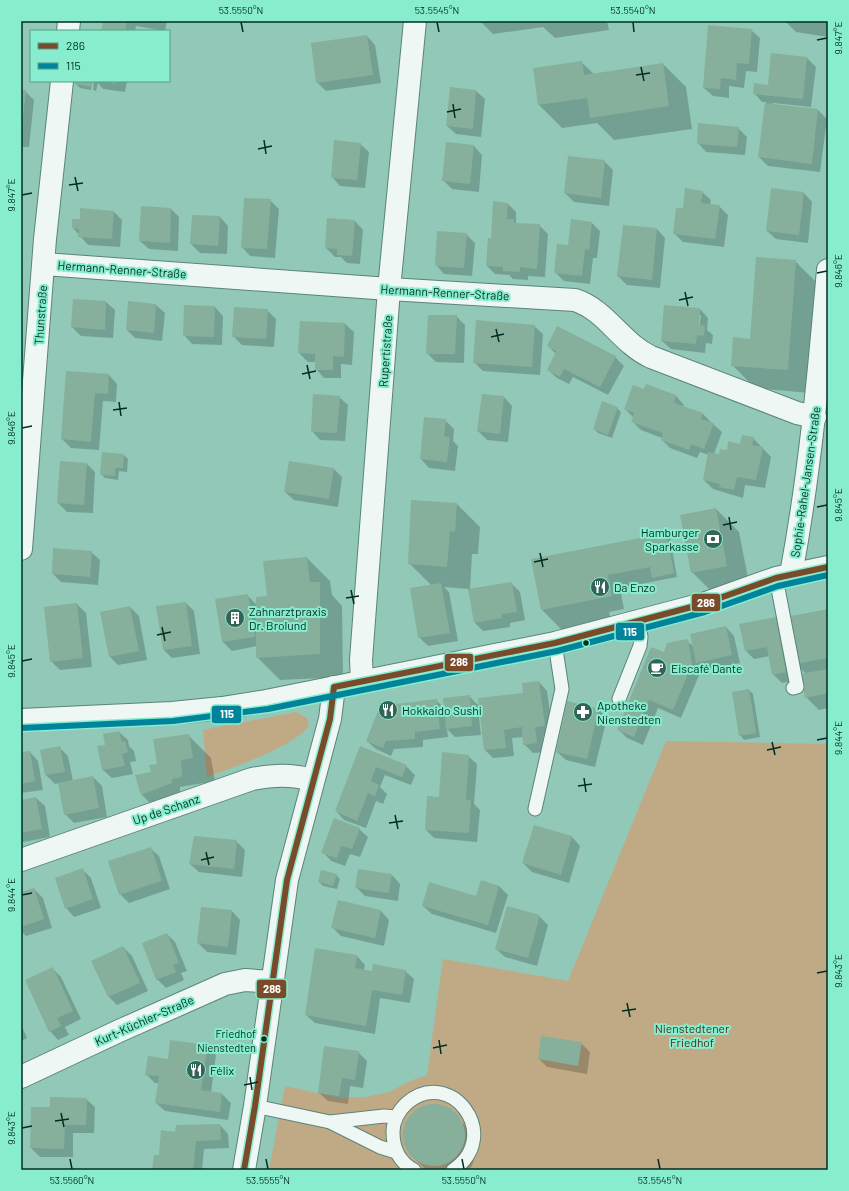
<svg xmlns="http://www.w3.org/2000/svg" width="849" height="1191" font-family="Barlow,sans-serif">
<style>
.green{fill:#c0aa85}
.shadow{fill:#0003;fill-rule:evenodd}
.building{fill:#86b09c}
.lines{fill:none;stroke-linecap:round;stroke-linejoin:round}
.lane-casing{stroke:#5b8479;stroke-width:15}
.street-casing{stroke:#5b8479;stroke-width:24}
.secondary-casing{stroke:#5b8479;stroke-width:24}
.lane{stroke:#eff7f4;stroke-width:13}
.street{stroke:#eff7f4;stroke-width:22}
.secondary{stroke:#eff7f4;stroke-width:22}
.bus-1-casing{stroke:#88ecce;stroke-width:9}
.bus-2-casing{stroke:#88ecce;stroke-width:9}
.bus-1{stroke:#7a4b2a;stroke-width:6}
.bus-2{stroke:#00849b;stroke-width:6}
.ticks{fill:none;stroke:#002e23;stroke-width:1.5}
.bus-dot{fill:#002e23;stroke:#88ecce;stroke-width:1.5}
.labels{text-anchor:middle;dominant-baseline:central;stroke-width:4;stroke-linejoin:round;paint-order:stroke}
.bus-label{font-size:11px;fill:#002e23;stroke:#88ecce;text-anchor:end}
.street-label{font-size:12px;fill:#002e23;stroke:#88ecce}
.poi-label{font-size:12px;fill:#002e23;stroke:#88ecce;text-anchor:start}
.park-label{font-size:12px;fill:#512d15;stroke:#88ecce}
.line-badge{stroke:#88ecce;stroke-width:1.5}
.badge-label{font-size:11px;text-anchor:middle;font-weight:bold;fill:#fff}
.neatline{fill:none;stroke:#002e23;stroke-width:1.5}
.ticks-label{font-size:10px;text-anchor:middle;fill:#002e23}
</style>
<rect width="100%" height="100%" fill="#92c8b8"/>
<path class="green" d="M296,712L307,718L309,725C299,745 229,769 207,777L203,730Z
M666,741L828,744V1170H269L285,1086L340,1098L365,1097L389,1092L410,1081L427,1075L443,959L568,981Z"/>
<path class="shadow" d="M104,21H167L165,31L136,26L135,31H102Z
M480,21H607L609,30L555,38L543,27L493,34Z
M785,21H828V37L796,32Z
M751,30L760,38L757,72L746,71L744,88L729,86V98L713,96L704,88Z
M367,36L375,45L381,83L326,91L317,82Z
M772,55L807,58L816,67L811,107L773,103L772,105L818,110L827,119L820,172L768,166L759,157L766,102H762L754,93L769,86Z
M581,62L594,74L663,64L686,87L692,129L614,140L597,123L562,128L539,105L534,69Z
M76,81H92L91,90L80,88L76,84Z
M94,81H127L125,92L103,89L98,83L96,91L93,90Z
M451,88L476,91L485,99L481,137L456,134L447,126Z
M21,91H25L34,100L29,147H21Z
M738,128L747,137L745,155L706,152L698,143Z
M447,143L474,146L482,155L479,192L452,189L443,180Z
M360,144L369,152L365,188L340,186L332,177Z
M604,161L613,170L609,206L574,202L565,193Z
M702,192L711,200L710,205L719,206L728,215L724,247L683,242L674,233L684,210Z
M804,193L812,202L808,243L776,239L767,231Z
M270,200L279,209L275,258L250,256L242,247Z
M508,204L516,212V222L517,224L539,225L548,234L545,277L528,276V280L513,279L509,275L495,274L487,266L492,239Z
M171,209L179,217L178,251L149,249L140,241Z
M114,212L122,220L120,247L88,245L73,228L81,220Z
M220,217L228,226L227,254L200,253L191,244Z
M355,221L363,230L360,264L347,263L341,257H335L326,248Z
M592,223L600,231L597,258H593L590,284L564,281L555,272Z
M657,229L665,238L660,288L627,285L618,276Z
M466,234L475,243L472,276L444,274L436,265Z
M795,261L818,284L810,393L755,388L732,365L751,340Z
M74,300L106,302L115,310L113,338L81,336L72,327Z
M156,305L165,313L162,341L135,338L127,330Z
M215,307L223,316L222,345L192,344L184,335Z
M700,309L708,318L707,330L713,335L712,344L706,343L705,353L671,349L662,341ZM699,315H701L699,330Z
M267,310L276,319L274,347L242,345L233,336Z
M456,316L465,325L464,363L436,362L427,353Z
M345,324L354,332L352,365L341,364V378H324L316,369V362H308L299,353Z
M534,326L543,334L540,375L483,371L474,362Z
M548,346L615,357L624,366L608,395L573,377L569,384L557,378L548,370L556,354Z
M67,372L109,375L117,384L116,402L103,401L99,450L71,448L62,439Z
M645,390L676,396L684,405L683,407L703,414L713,424L722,432L714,454L720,455L753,438L771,457L765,488L745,485L743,498L713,489L704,480L709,455L700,452L697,458L670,448L662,440V438L641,430L632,421L634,418L625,409Z
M339,397L348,405L345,441L320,440L312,431Z
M504,397L512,406L508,442L487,440L478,431Z
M617,408L621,412L612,438L598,433L594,429Z
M445,420L454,429L453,441L458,446L455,471L429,468L421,459Z
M103,453L124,455L128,459L127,472L119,471L118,480L105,478L101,474Z
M87,464L95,472L93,513L67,512L58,503Z
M334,469L342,477L338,507L294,500L285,492Z
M457,504L480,527L478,554H472L470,590L511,583L520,592L525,620L510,623V627L483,631L475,623L469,589L444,587L449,592L458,641L428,646L419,637L431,585L409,563Z
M716,509L739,532L750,588L715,595L692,572Z
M666,534L670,538L677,577L620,588L624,609L609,612L612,624L565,633L542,610Z
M91,552L100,560L98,585L61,582L53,574Z
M307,558L330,581L332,595L342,606L343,677L280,680L257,657V646L232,651L223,642L216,600L247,595L257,605L268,597Z
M186,603L194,611L200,654L172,658L163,649Z
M77,604L86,613L92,667L60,670L51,661Z
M130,607L139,616L147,660L118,665L110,657Z
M828,610V708L819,710L806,697V674L796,664Z
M776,618L785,627L794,681L782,683L773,674L770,656L754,659L746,651Z
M726,627L734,636L740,663L705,671L698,664L700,673L681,718L658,708L643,745L627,738L619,730L664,653L687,641L694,647Z
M539,682L547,691L553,735L543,736L545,752L533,753L524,744V737L512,738L514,756L493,758L485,750L481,717H479L481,735L455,737L447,729L448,737L423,740V747L394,749L391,756L376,749L367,741L436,700L445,709L469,696L480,707L524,694Z
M749,690L753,694L760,737L744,740L740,735Z
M598,709L607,718L595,767L566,760L557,752Z
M119,732L128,740L129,746L134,751L136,761L130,762L133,774L112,778L103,770L107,746Z
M188,735L211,758L215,781L180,787V792L150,803L142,795L136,776L153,772Z
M59,747L68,756L73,781L93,777L102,786L107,817L74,823L65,814L59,783L55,784L46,775L42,750Z
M361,748L406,766L415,775L411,785L385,775L380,787L387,794L383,804L376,801L366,828L344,820L336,811Z
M30,752L38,761L43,790L21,793V753Z
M468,756L477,764L474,804L480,810L477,842L434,838L426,830L440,798Z
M36,798L45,806L50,837L23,842L21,840V801Z
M359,829L368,837L360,857L350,854L345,866L331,861L323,852Z
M572,837L580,846L569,883L532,872L523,863Z
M236,841L245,850L242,877L199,872L190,864Z
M150,848L159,856L170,889L129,903L120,894Z
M83,870L91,878L101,908L74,917L66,908Z
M336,875L340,879L337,889L323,886L319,882Z
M392,875L400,884L398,901L365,896L356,887Z
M482,881L499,886L508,895L496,933L432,914L423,906L477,897Z
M34,889L43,898L52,928L26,936L21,931V893Z
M338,901L381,911L389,920L384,946L341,936L332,927Z
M232,911L240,920L236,955L207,952L198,943Z
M539,916L548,925L537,966L505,957L496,949Z
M167,934L175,942L187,971L181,973L184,980L166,988L157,979Z
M123,947L132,956L148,991L117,1005L109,997Z
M357,956L365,965L364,970L373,972L405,971L414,979L410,1003L380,998L375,1034L315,1023L306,1015Z
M52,968L61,977L81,1019L65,1027L69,1035L58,1040L50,1031Z
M21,1025L27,1038L21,1041Z
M581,1043L590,1052L587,1074L547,1067L539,1059Z
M207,1046L216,1055L211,1093L222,1094L231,1103L228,1120L165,1111L156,1103L159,1083H155L146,1074L168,1060Z
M358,1052L367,1061L363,1088L350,1086L348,1104L328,1101L319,1093Z
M86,1099L95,1107L94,1133H73V1157H40L31,1148L32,1108H51Z
M430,1105L440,1106L450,1110L471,1131L477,1148L472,1166L468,1170H426L409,1153L405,1144L403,1134L406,1123L412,1115L420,1108Z
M220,1125L228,1134L229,1148L204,1149L202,1170H153L160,1156L176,1133Z"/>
<path class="building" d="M103,21H127L125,31H101Z
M708,25L752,29L749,64L737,63L736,80L721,78L720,89L703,88Z
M367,35L373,75L316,83L311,43Z
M771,53L807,57L803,99L753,94L754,83L768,85Z
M582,61L584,75L663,63L669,106L590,118L587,98L538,105L533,68Z
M75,81H93L92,87L75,84Z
M103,81H117L116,84Z
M450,87L476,90L473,129L446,126Z
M21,90H26L22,126H21Z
M765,103L818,109L812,164L758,157Z
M698,123L739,127L737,147L697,144Z
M334,140L361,143L357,180L331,178Z
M446,142L474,145L470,184L442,181Z
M568,156L605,160L601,198L564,193Z
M685,188L703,191L701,203L720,205L715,239L673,234L676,208H683Z
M771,188L804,192L799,235L766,231Z
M244,198L271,199L267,249L241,248Z
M493,201L508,203L507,219H514V223L540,224L537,269L520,267V272L503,271V267L486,266L488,238H491Z
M141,206L171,208L170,243L139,241Z
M80,208L114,211L112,239L78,237L79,229L72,228V219H80Z
M192,215L220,216L218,246L190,244Z
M327,218L355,220L352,256L337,255V249L325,248Z
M571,219L592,222L589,250L585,249L582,276L554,273L557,244L568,245Z
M623,225L657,228L652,280L617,276Z
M437,231L467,233L464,268L435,266Z
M756,257L796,260L788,370L731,366L733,337L750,339Z
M73,299L106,301L105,330L71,327Z
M128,301L156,304L154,333L126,330Z
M184,305L215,306L214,337L183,336Z
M664,305L700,308L699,325L705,326L704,336L697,335L696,344L661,341Z
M234,307L268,309L266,339L232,337Z
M428,315H457L455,354H426Z
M476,320L535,325L532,367L473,363Z
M300,321L345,323L344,357L333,356V370H315V354L298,353Z
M557,326L616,356L600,387L564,369L560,377L547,370L556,351L547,346Z
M66,371L109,374L108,394L95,393L91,442L61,439Z
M646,384L676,395L674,403L703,413L701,419L714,423L704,449L691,444L689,450L661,440L663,433L631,422L634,413L624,409L633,385L644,389Z
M313,394L340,396L337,433L311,432Z
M482,394L504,396L500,434L477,431Z
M602,401L618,407L608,435L593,429Z
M424,417L446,419L444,436L450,437L447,462L420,459Z
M742,435L754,437L752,445L763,447L756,480L737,477L734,490L719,487L720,484L703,480L708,452L719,454L720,449L727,450L728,441L740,444Z
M102,452L124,454L123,468H115V476L100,475Z
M60,461L87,463L84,505L57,503Z
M289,461L334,468L329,499L284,492Z
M411,500L457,503L455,532L450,531L447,567L408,564Z
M716,508L727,566L691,573L680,515Z
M666,533L674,573L652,578L650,567L608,575L612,596L541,610L531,559Z
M53,548L92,551L90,577L52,574Z
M307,557L310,582H320V654L256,658V597L267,596L263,561Z
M512,582L517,612L502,614V618L474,623L468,589Z
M441,583L450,633L418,638L410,588Z
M248,594L255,637L222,642L215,599Z
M186,602L192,646L163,650L156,606Z
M77,603L83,658L50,662L44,607Z
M130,606L139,651L109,657L100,612Z
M828,609V658L795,664L790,639L795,638L791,616Z
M776,617L786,672L772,675L767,647L745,651L739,624Z
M726,626L732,655L696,663L690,634Z
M688,639L692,664L673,710L649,700L634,737L617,730L651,647L664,652L667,643Z
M828,669V693L805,698L800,674Z
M539,681L545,726L535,727L537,743L523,745L522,727L504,730L506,748L484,750L478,698L523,693L522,683Z
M749,689L756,733L739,736L732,692Z
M470,695L472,726L446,729L443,698Z
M437,699L440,729L415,732V739L386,741L383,748L366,741L380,706Z
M567,701L599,709L587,759L556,752Z
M119,731L122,742L125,741L128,752L122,754L125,766L102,770L97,746L105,745L103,734Z
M189,734L193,758L181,760L182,777L172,779V783L141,795L135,775L151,772L149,765L157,764L153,739Z
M60,746L65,772L45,775L40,750Z
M360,746L407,765L402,777L376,767L371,781L379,785L375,796L368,793L357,821L335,811Z
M30,751L35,781L21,784V752Z
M442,752L469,755L466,800H471L469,833L425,830L427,796L439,797Z
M93,776L99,808L64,815L58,783Z
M36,797L42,829L21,833V800Z
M334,818L360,828L352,849L341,846L337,858L321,853Z
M534,825L572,836L561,875L522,863Z
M194,836L237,840L234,869L189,864Z
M151,847L162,881L119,895L108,861Z
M83,868L93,899L65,909L55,878Z
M358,869L392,874L389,893L355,888Z
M321,870L337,874L333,886L318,882Z
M481,880L499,886L488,925L422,906L429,882L476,896Z
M34,888L44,919L21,927V892Z
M338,900L381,910L375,938L331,928Z
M507,906L540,915L528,958L495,949Z
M201,907L232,910L228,947L197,943Z
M167,933L179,963L173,965L176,972L156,980L142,943Z
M123,946L140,983L108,997L91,961Z
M315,948L357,955L355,968L372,971L373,964L406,970L402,995L372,990L366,1026L305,1015Z
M53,967L73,1011L57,1018L61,1026L49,1032L25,980Z
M541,1036L582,1042L578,1066L538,1059Z
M170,1040L208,1045L201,1090L222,1093L220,1112L155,1103L159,1076L145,1075L148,1056L168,1059Z
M324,1046L359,1051L355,1080L342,1078L339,1096L318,1093Z
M50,1097L87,1098L86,1125H65L64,1149L30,1148L31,1107H50Z
M403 1135a31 31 0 1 1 62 0a31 31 0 1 1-62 0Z
M220,1124L221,1140L196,1141L193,1170H152L154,1155H159L161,1130L175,1132L176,1125Z"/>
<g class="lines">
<g class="lane-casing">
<path id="lane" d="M776,578L797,687L793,688
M619,699L640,646L641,637L638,621
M535,809L562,689L555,643
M255,1106L330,1122L380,1147L396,1152
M330,1122L384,1116L396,1117
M414,1170C399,1162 393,1148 393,1132C393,1121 399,1110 407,1103C450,1066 504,1135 453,1170"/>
</g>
<g class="street-casing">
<path id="street" d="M68,31L69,21
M44,264L389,289L575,300C606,310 621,343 651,357L797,413L815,417
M21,549L45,239L62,81
M791,574C810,473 819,372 828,270
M362,681L361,660L389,289L415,21
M21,860L252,779C273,775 291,774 313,780
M21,1077L119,1031L225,984L245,980L272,982
M244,1170L255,1106L287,880L330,719L334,687"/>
</g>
<g class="secondary-casing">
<path id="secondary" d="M21,720L172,713L222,708L266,701L555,643L703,604L776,578L828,567"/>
</g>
<use href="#lane" class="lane"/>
<use href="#street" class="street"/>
<use href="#secondary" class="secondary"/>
<g class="bus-1-casing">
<path id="bus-1" d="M334,687L555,643L703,604L776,578L828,567
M244,1170L255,1106L287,880L330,719L334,687"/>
</g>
<g class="bus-2-casing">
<path id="bus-2" d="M21,728L173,721L268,709L557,651L705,612L778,586L828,575"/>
</g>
<use href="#bus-1" class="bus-1"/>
<use href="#bus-2" class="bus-2"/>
</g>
<path class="ticks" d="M241,22L243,32M437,22L439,32M633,22L634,32M817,40L827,38M641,67L644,81M636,75L650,73M453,104L455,118M447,112L461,109M264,140L266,154M258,149L272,146M75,177L78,191M69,185L83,183M22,195L32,193M817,273L827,271M685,292L688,306M679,300L693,297M496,329L499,342M491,337L504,334M307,365L310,379M302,374L316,371M119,402L121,416M113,410L127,408M22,428L32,426M817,507L827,505M729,517L731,530M723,525L737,522M540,553L543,567M534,562L548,559M351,590L354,604M346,598L359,596M162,627L165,641M157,635L171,632M22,661L32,659M817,740L827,738M772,742L775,755M767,750L781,747M584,778L586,792M578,786L592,784M395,815L398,829M389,823L403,821M206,852L209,865M201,860L214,857M22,895L32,893M817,973L827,971M627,1003L630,1017M622,1011L636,1009M439,1040L441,1054M433,1048L447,1045M250,1077L252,1090M244,1085L258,1082M61,1113L64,1127M55,1121L69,1119M22,1128L32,1126M70,1159L72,1169M266,1159L268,1169M462,1159L464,1169M658,1159L660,1169"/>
<defs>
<g id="bank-disc" transform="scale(1)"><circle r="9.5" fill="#336457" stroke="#88ecce"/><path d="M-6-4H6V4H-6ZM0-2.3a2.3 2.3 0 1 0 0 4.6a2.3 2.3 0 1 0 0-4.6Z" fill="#fff"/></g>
<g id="restaurant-disc" transform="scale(1)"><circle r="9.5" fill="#336457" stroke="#88ecce"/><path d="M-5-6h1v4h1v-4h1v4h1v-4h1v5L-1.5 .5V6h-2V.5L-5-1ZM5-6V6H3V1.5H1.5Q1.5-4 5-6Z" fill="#fff"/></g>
<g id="building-disc" transform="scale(1)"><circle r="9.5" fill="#336457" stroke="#88ecce"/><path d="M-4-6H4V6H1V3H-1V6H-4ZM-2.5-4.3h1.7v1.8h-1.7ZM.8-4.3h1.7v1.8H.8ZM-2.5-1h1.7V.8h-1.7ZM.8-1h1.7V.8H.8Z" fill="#fff"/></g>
<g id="cafe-disc" transform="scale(1)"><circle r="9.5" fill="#336457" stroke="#88ecce"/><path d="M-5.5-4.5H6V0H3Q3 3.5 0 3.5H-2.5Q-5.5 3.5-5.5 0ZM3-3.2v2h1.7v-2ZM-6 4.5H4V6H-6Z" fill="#fff"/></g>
<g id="pharmacy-disc" transform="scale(1)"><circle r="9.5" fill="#336457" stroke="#88ecce"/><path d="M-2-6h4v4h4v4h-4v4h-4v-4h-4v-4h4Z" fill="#fff"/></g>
</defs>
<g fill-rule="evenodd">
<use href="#bank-disc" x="713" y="539"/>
<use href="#restaurant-disc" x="600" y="587"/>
<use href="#building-disc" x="235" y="618"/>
<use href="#cafe-disc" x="657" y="668"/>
<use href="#restaurant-disc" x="388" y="710"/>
<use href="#pharmacy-disc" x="583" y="712"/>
<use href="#restaurant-disc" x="196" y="1070"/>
</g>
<g class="bus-dot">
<circle cx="586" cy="643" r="3.5"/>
<circle cx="264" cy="1039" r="3.5"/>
</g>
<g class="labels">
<g class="bus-label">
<text x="256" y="1033">Friedhof<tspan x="256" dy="14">Nienstedten</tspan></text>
</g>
<g class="street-label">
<text transform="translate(122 269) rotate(4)">Hermann-Renner-Straße</text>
<text transform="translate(445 292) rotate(3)">Hermann-Renner-Straße</text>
<text transform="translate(40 315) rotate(-86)">Thunstraße</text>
<text transform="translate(385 351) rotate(-86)">Rupertistraße</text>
<text transform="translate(805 482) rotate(-82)">Sophie-Rahel-Jansen-Straße</text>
<text transform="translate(166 809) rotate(-19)">Up de Schanz</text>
<text transform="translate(144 1020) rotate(-24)">Kurt-Küchler-Straße</text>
</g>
<g class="poi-label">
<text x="699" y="532" text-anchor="end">Hamburger<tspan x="699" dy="14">Sparkasse</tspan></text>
<text x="614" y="587">Da Enzo</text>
<text x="249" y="611">Zahnarztpraxis<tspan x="249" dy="14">Dr. Brolund</tspan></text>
<text x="671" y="668">Eiscafé Dante</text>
<text x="597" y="705">Apotheke<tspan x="597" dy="14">Nienstedten</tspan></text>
<text x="402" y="710">Hokkaido Sushi</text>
<text x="210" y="1070">Félix</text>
</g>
<g class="park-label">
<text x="692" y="1028">Nienstedtener<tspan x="692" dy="14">Friedhof</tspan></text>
</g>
</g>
<g class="line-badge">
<rect x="691" y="593" width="30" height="19" rx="4" fill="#7a4b2a"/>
<rect x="615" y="622" width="30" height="19" rx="4" fill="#00849b"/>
<rect x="444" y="653" width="30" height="19" rx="4" fill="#7a4b2a"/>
<rect x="211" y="705" width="31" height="19" rx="4" fill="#00849b"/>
<rect x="256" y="979" width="31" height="20" rx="4" fill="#7a4b2a"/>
</g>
<g class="badge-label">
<text x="706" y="607">286</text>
<text x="630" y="636">115</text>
<text x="459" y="666">286</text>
<text x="227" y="718">115</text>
<text x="272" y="993">286</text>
</g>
<rect width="849" height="1191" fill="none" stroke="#88ecce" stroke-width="44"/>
<rect x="30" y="30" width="140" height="52" fill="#88ecce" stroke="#52a08a"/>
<rect x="38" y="43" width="20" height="6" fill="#7a4b2a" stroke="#52a08a"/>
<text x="66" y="50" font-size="12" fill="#002e23">286</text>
<rect x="38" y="63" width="20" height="6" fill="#00849b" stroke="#52a08a"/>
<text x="66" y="70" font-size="12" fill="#002e23">115</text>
<rect x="22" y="22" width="805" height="1147" class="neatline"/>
<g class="ticks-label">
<text x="241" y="14">53.5550°N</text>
<text x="437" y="14">53.5545°N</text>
<text x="633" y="14">53.5540°N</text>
<text transform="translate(838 38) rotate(-90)" y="4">9.847°E</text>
<text transform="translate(11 195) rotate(-90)" y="4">9.847°E</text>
<text transform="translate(838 271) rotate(-90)" y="4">9.846°E</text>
<text transform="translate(11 428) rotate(-90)" y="4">9.846°E</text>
<text transform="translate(838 505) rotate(-90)" y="4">9.845°E</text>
<text transform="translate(11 661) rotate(-90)" y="4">9.845°E</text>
<text transform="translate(838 738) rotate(-90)" y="4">9.844°E</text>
<text transform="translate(11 895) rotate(-90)" y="4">9.844°E</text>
<text transform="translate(838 971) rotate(-90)" y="4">9.843°E</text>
<text transform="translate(11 1128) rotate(-90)" y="4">9.843°E</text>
<text x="72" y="1184">53.5560°N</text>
<text x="268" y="1184">53.5555°N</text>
<text x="464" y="1184">53.5550°N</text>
<text x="660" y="1184">53.5545°N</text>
</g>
</svg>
